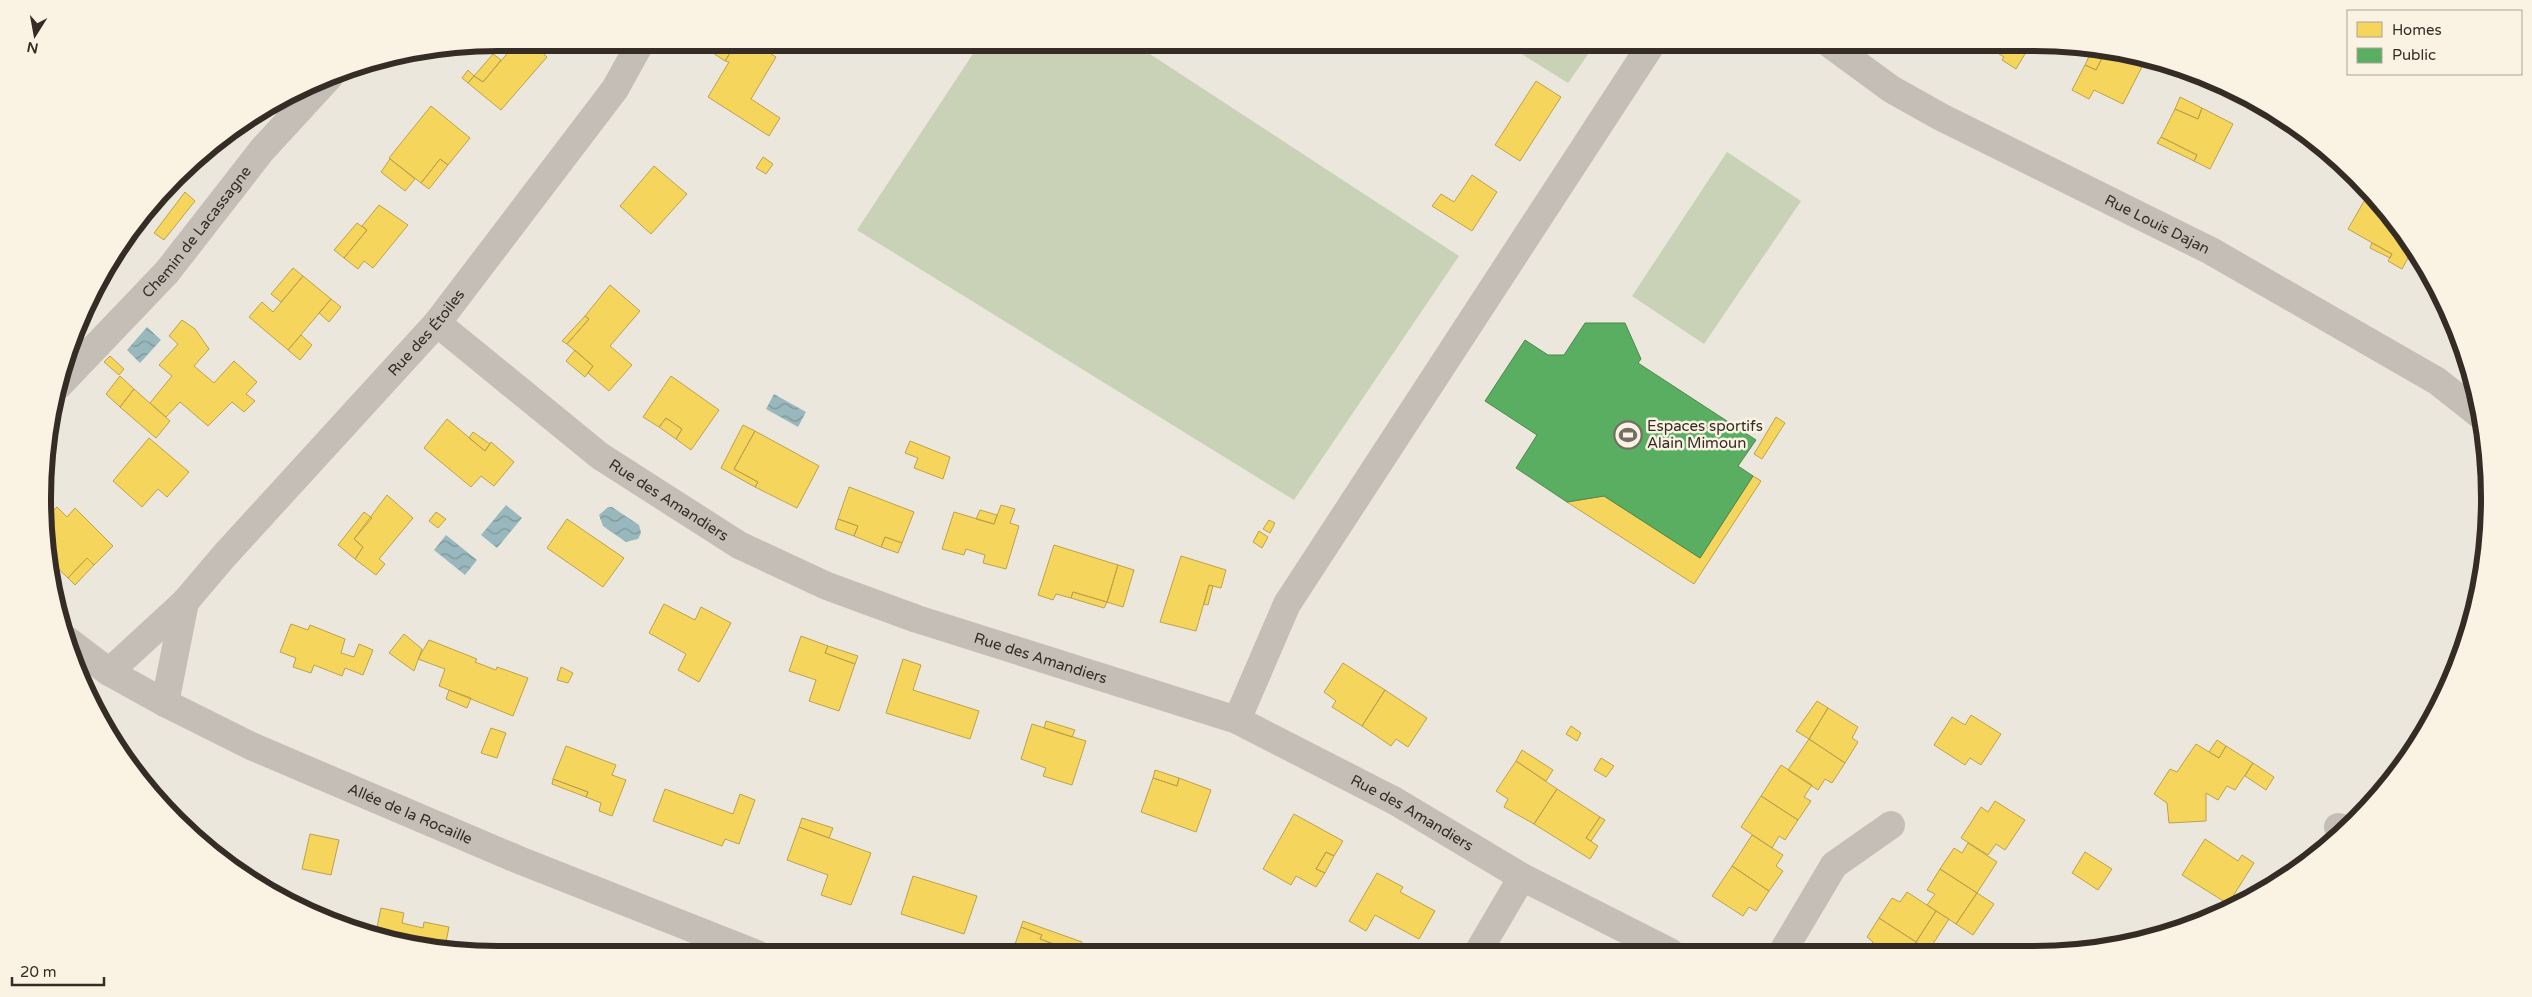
<svg xmlns="http://www.w3.org/2000/svg" width="2532" height="997" font-family="'Varela Round',sans-serif">
<style>
.pitch{fill:#c9d2b6}
.water{fill:url(#water-waves)}
.homes{fill:#f6d55c;stroke:#bca24c}
.public{fill:#5aae61;stroke:#4f874f}
.lines{fill:none;stroke-linecap:round;stroke-linejoin:round}
.street{stroke:#c4beb6;stroke-width:28}
.labels{text-anchor:middle;dominant-baseline:central;stroke-width:5;stroke-linejoin:round;paint-order:stroke}
.street-label{font-size:15px;fill:#342c25;stroke:#faf2e3}
.poi-label{font-size:15px;fill:#342c25;stroke:#faf2e3;text-anchor:start}
.rim{fill:none;stroke:#342c25;stroke-width:6}
</style>
<defs>
<pattern id="water-waves" width="16" height="10" patternUnits="userSpaceOnUse" patternTransform="scale(1.25)"><rect width="16" height="10" fill="#99b8bd"/><path d="M0 5q4-4 8 0t8 0" fill="none" stroke="#7e9699"/></pattern>
</defs>
<rect width="100%" height="100%" fill="#ece7dc"/>
<path class="pitch" d="M1133,43L1459,256L1294,500L857,230L980,43Z
M1523,43V42L1596,43L1568,83L1517,51Z
M1727,152L1801,201L1704,344L1632,296Z"/>
<path class="water" d="M147,327L161,340L140,363L127,350Z
M774,394L806,412L798,427L766,409Z
M506,505L522,518L497,548L481,535Z
M608,507H612L639,525L641,533L638,539L626,542L603,526L599,515Z
M446,535L477,560L465,575L434,550Z"/>
<path class="homes" d="M517,42H531L547,57L501,110L468,83L474,76L483,82Z
M720,42H737L725,61L713,53Z
M737,42H752L776,57L751,99L780,118L769,136L708,97L729,62L725,61Z
M1980,42H2032L2016,69L2002,60L2004,57Z
M2092,50L2105,52L2096,70L2085,65Z
M2105,52L2147,57L2123,104L2094,90L2089,99L2072,90L2085,65L2096,70Z
M493,54L501,60L483,82L474,76Z
M468,70L474,76L468,83L462,78Z
M1536,81L1561,97L1520,161L1495,145Z
M2180,97L2202,108L2198,119L2175,109Z
M431,106L470,138L448,165L440,159L421,183L389,158Z
M2202,108L2233,124L2210,169L2194,161L2197,155L2161,137L2175,109L2198,119Z
M2161,137L2197,155L2194,161L2157,143Z
M763,157L773,164L766,174L756,168Z
M390,159L415,179L405,191L381,172Z
M440,159L448,165L429,189L421,183Z
M654,166L687,194L651,234L620,206Z
M1472,175L1497,192L1472,231L1432,206L1441,194L1454,202Z
M185,192L195,201L164,240L154,233Z
M2367,196L2380,203L2413,249L2402,269L2388,261L2392,254L2348,229Z
M379,205L408,225L373,268L364,261L358,269L344,258L367,230L362,226Z
M357,223L367,230L344,258L334,250Z
M2372,243L2392,254L2390,258L2370,248Z
M293,268L303,276L281,302L271,294Z
M303,276L331,299L288,350L249,317L262,302L273,312Z
M610,285L640,311L610,346L632,365L609,391L588,373L593,366L567,344L589,319L585,316Z
M331,299L341,307L329,322L319,313Z
M585,316L589,319L567,344L562,341Z
M182,320L195,329L209,349L194,366L214,383L234,361L257,382L246,394L255,401L244,412L232,402L208,426L180,402L166,417L150,403L172,376L159,365L178,344L169,336Z
M301,335L312,345L300,360L288,350Z
M575,350L593,366L585,377L566,361Z
M110,356L124,369L119,375L104,362Z
M120,376L134,389L120,407L106,394Z
M671,376L719,410L691,450L676,439L682,429L666,418L659,427L643,417Z
M134,389L170,421L156,438L120,407Z
M1776,417L1785,423L1762,459L1754,454Z
M666,418L682,429L676,439L659,427Z
M447,419L485,451L491,442L514,462L494,486L481,476L471,487L424,448Z
M743,425L755,431L734,469L758,482L755,487L721,468Z
M755,431L819,466L797,508L755,487L758,482L734,469Z
M473,432L490,444L485,451L469,438Z
M149,438L189,472L167,497L158,489L142,507L113,481Z
M910,441L950,457L943,479L914,468L918,458L905,453Z
M1753,476L1761,481L1694,584L1567,502L1604,496L1700,558Z
M849,487L914,512L902,543L885,537L881,547L854,536L858,526L838,519Z
M387,495L413,518L379,559L385,564L376,575L355,559L363,547L354,539Z
M1001,505L1015,509L1010,523L1019,526L1006,569L983,563L985,555L966,549L964,555L942,549L954,512L994,524Z
M57,507L67,517L75,508L113,546L94,565L87,558L68,578L50,561L49,515Z
M980,510L997,515L994,524L976,519Z
M364,512L372,518L354,539L363,547L355,559L338,545Z
M436,512L446,519L438,528L429,521Z
M567,519L624,558L603,587L547,548Z
M838,519L858,526L854,536L835,529Z
M1269,520L1275,523L1270,533L1263,529Z
M1259,531L1268,537L1262,548L1253,542Z
M885,537L902,543L898,553L881,547Z
M1054,545L1118,565L1107,602L1073,592L1071,598L1056,594L1053,600L1038,595Z
M1181,556L1226,570L1221,588L1209,585L1196,631L1160,622Z
M87,558L94,565L75,585L68,578Z
M1118,565L1134,570L1123,607L1107,602Z
M1209,585L1213,586L1208,605L1204,604Z
M1073,592L1107,602L1104,608L1071,598Z
M664,604L695,620L701,607L731,623L699,682L678,670L686,654L649,633Z
M291,624L308,630L310,625L345,639L341,653L354,657L359,644L373,650L363,675L345,668L342,676L314,665L311,673L293,667L296,658L280,652Z
M404,634L422,649L414,671L389,653Z
M801,636L828,646L825,653L855,664L839,711L809,701L816,680L789,671Z
M429,640L477,659L475,662L496,670L497,667L528,678L513,716L439,686L445,669L418,659Z
M828,646L858,656L855,664L825,653Z
M903,659L921,665L913,690L979,711L970,739L886,713Z
M1343,663L1385,690L1362,726L1332,707L1336,701L1324,692Z
M561,667L573,673L568,683L557,680Z
M449,690L471,698L467,708L446,699Z
M1385,690L1427,718L1408,747L1396,739L1391,746L1362,726Z
M1817,701L1828,708L1809,739L1796,731Z
M1828,708L1858,727L1852,738L1858,742L1845,763L1809,739Z
M1971,715L2001,734L1981,765L1970,758L1965,765L1934,745L1952,717L1965,725Z
M1046,721L1075,730L1072,737L1044,728Z
M1032,724L1086,741L1072,785L1043,776L1046,768L1021,759Z
M1571,726L1581,733L1577,741L1566,734Z
M491,728L506,733L497,758L481,753Z
M1809,739L1845,763L1832,783L1825,779L1818,790L1788,770Z
M2217,740L2226,746L2219,758L2209,752Z
M2196,744L2219,758L2226,746L2253,763L2235,790L2227,786L2218,800L2206,793V821L2169,823L2167,803L2154,794L2170,769L2177,772Z
M566,746L616,765L612,775L626,780L612,816L599,811L601,803L586,797L588,792L553,779Z
M1522,750L1553,770L1546,781L1516,761Z
M1601,758L1614,766L1606,777L1594,770Z
M1516,761L1557,789L1534,824L1504,807L1508,799L1496,791Z
M2253,763L2274,777L2266,790L2245,776Z
M1781,765L1812,785L1804,797L1811,801L1798,820L1761,796Z
M1155,770L1179,778L1177,786L1153,778Z
M1153,778L1177,786L1179,778L1211,790L1196,832L1141,812Z
M553,779L588,792L586,797L552,784Z
M665,789L733,814L740,794L755,800L739,844L725,839L722,846L653,821Z
M1557,789L1600,817L1586,838L1598,846L1590,859L1534,824Z
M1761,796L1798,820L1785,840L1779,836L1772,848L1741,827Z
M1995,801L2025,820L2005,850L1996,844L1988,855L1961,838L1981,807L1988,812Z
M1294,814L1343,841L1334,856L1326,852L1316,869L1325,873L1316,887L1296,876L1291,885L1263,869Z
M1600,817L1605,820L1591,841L1586,838Z
M802,818L833,828L829,838L799,827Z
M799,827L871,853L851,905L821,895L828,875L787,860Z
M310,834L339,840L331,875L302,869Z
M1752,835L1783,855L1776,866L1783,871L1769,891L1732,866Z
M2205,839L2238,861L2242,855L2254,863L2228,904L2182,875Z
M1968,843L1997,862L1977,893L1940,869L1954,848L1962,853Z
M1326,852L1334,856L1325,873L1316,869Z
M2085,852L2112,869L2098,890L2072,873Z
M1732,866L1769,891L1756,911L1749,907L1743,916L1712,896Z
M1940,869L1977,893L1956,924L1927,905L1935,894L1927,890Z
M1377,873L1403,887L1400,892L1435,911L1419,939L1375,915L1366,931L1349,921Z
M913,876L977,896L964,934L901,914Z
M1907,892L1936,911L1916,942L1879,918L1892,898L1900,902Z
M1977,893L1994,904L1973,935L1956,924Z
M381,908L404,913L402,923L423,928L424,922L449,927L445,947L375,937Z
M1936,911L1949,919L1929,950L1916,942Z
M1879,918L1916,942L1910,951H1868L1873,942L1867,937Z
M1023,921L1082,942L1079,953L1040,939L1042,935L1021,927Z
M1021,927L1042,935L1040,939L1078,953H1012Z
M1081,944L1101,951L1105,953H1079Z"/>
<path class="public" d="M1585,323H1625L1641,359L1638,363L1756,440L1738,466L1753,476L1700,558L1604,496L1567,502L1516,468L1537,435L1485,401L1525,340L1548,355H1564Z"/>
<g class="lines">
<g class="street">
<path id="s1" d="M1827,42L1891,89L1941,117L2211,251L2437,381L2480,415"/>
<path id="s2" d="M437,323L600,456L739,545L827,586L917,619L1237,720L1395,801L1522,877L1670,952"/>
<path id="s3" d="M59,385L167,272L262,150L330,76"/>
<path id="s4" d="M67,640L109,672L165,703L251,746L519,860L757,954"/>
<path id="s5" d="M109,672L185,602L224,556L437,323L615,89L641,42"/>
<path d="M165,703L185,602"/>
<path d="M1237,720L1287,604L1653,42"/>
<path d="M2338,827L2345,829"/>
<path d="M1783,951L1834,865L1891,825"/>
<path d="M1478,952L1522,877"/>
</g>
</g>
<defs>
<g id="stadium-ring" transform="scale(1.4375)"><circle r="9.5" fill="#faf2e3" stroke="#746d65" stroke-width="1.5"/><path d="M0-5a6.5 5 0 1 0 0 10a6.5 5 0 1 0 0-10ZM-3.5-1.8h7v3.6h-7Z" fill="#746d65"/></g>
</defs>
<g fill-rule="evenodd">
<use href="#stadium-ring" x="1628" y="435"/>
</g>
<g class="labels">
<g class="street-label">
<text stroke="none"><textPath href="#s1" startOffset="378">Rue Louis Dajan</textPath></text>
<text stroke="none"><textPath href="#s3" startOffset="206">Chemin de Lacassagne</textPath></text>
<text stroke="none"><textPath href="#s5" startOffset="465">Rue des Étoiles</textPath></text>
<text stroke="none"><textPath href="#s2" startOffset="292">Rue des Amandiers</textPath></text>
<text stroke="none"><textPath href="#s2" startOffset="698">Rue des Amandiers</textPath></text>
<text stroke="none"><textPath href="#s2" startOffset="1102">Rue des Amandiers</textPath></text>
<text stroke="none"><textPath href="#s4" startOffset="386">Allée de la Rocaille</textPath></text>
</g>
<g class="poi-label">
<text x="1647" y="426">Espaces sportifs<tspan x="1647" dy="17">Alain Mimoun</tspan></text>
</g>
</g>
<path d="M0 0H2532V997H0ZM498 51H2034A447 447 0 0 1 2481 498V499A447 447 0 0 1 2034 946H498A447 447 0 0 1 51 499V498A447 447 0 0 1 498 51Z" fill="#faf2e3" fill-rule="evenodd"/>
<path class="rim" d="M498 51H2034A447 447 0 0 1 2481 498V499A447 447 0 0 1 2034 946H498A447 447 0 0 1 51 499V498A447 447 0 0 1 498 51Z"/>
<rect x="2347" y="10" width="175" height="65" fill="#faf2e3" stroke="#aba397"/>
<rect x="2357" y="22" width="25" height="15" fill="#f6d55c" stroke="#aba397"/>
<text x="2392" y="35" font-size="15" fill="#342c25">Homes</text>
<rect x="2357" y="48" width="25" height="15" fill="#5aae61" stroke="#aba397"/>
<text x="2392" y="60" font-size="15" fill="#342c25">Public</text>
<g transform="translate(35 35) rotate(191)" stroke="#faf2e3" stroke-width="4" paint-order="stroke">
<path d="M0-4L9 19L0 12L-9 19Z" fill="#342c25"/>
<text y="-8" font-size="14" font-weight="bold" text-anchor="middle" fill="#342c25">N</text>
</g>
<path d="M12 977v8h92v-8" fill="none" stroke="#342c25" stroke-width="2.5"/>
<text x="20" y="977" font-size="15" fill="#342c25" stroke="#faf2e3" stroke-width="4" paint-order="stroke">20 m</text>
</svg>
